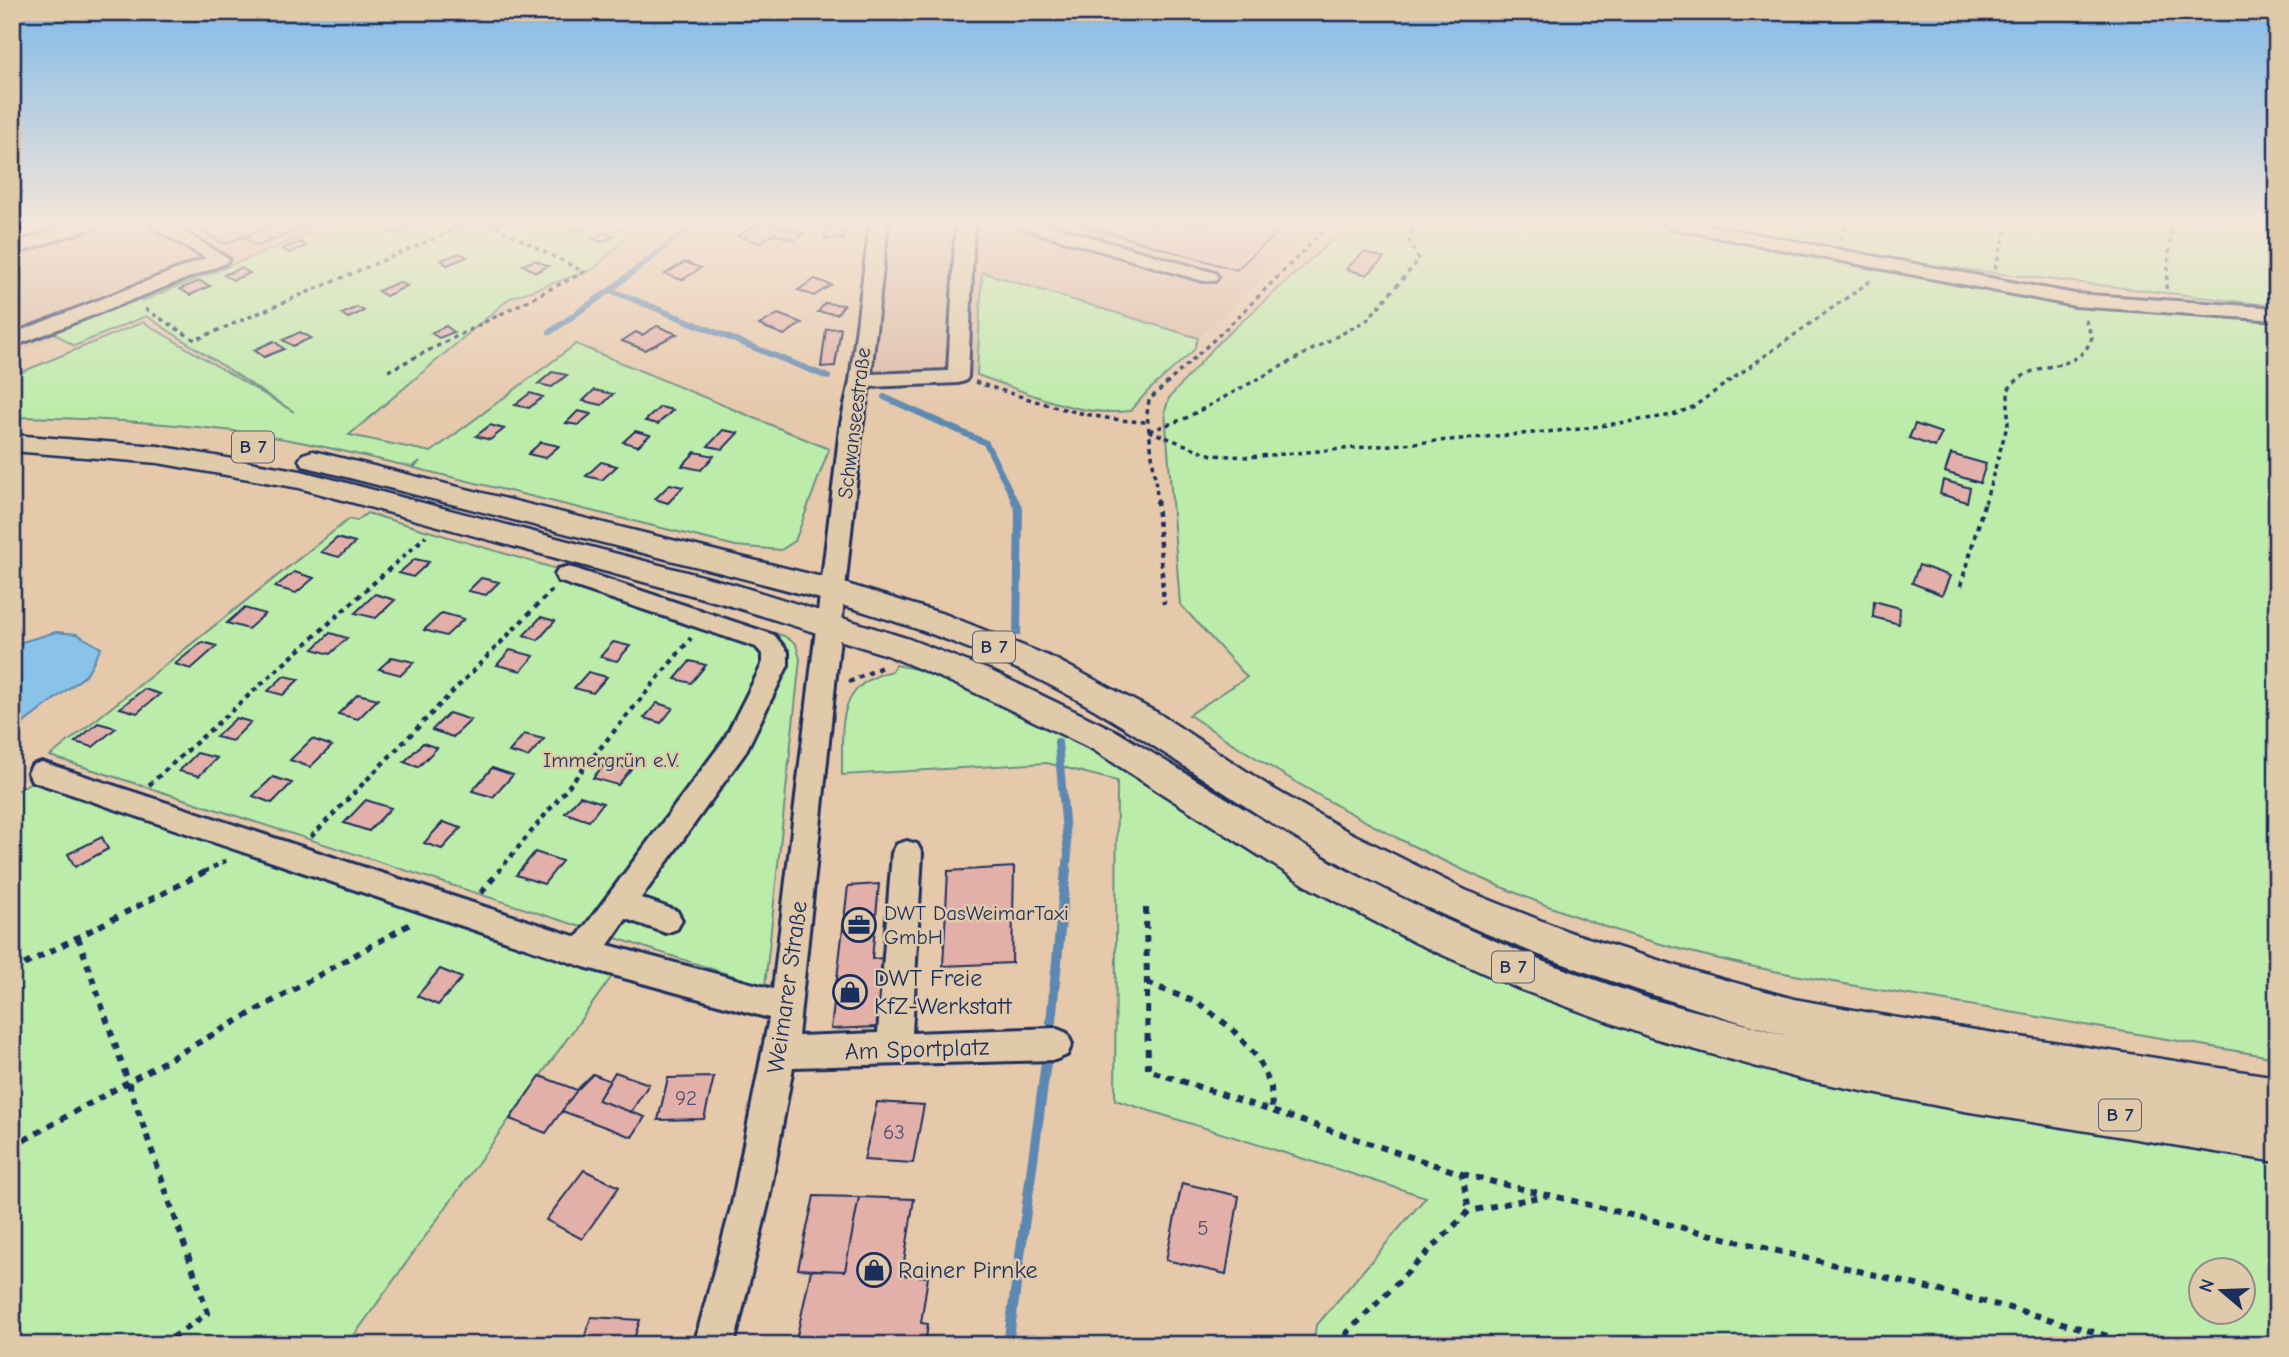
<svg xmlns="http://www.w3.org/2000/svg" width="2289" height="1357" font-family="'Comic Neue',sans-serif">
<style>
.built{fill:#ddbba7}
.green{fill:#bcecaa;stroke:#6c8e84;stroke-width:2;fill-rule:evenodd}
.water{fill:#89c3e8;stroke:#5d88b1;stroke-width:2}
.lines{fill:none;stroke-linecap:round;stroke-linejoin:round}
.stream-far2{stroke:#5d88b1;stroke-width:6}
.stream-far1{stroke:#5d88b1;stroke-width:8}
.stream{stroke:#5d88b1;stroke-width:10}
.building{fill:#e2b0a8;stroke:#1b2f5e;stroke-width:2}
.minor-casing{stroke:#1b2f5e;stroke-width:6}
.major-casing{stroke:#1b2f5e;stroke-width:5}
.path-far2{stroke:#1b2f5e;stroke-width:3.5;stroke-dasharray:4.5 4.5;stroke-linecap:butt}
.path-far1{stroke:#1b2f5e;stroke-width:4.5;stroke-dasharray:5 5;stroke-linecap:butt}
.path{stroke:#1b2f5e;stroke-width:6;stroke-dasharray:7 7;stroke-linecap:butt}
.minor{fill:#e1caaa;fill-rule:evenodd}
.major{fill:#e1caaa;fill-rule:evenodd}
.labels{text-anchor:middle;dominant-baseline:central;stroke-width:5;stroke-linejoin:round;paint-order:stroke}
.shield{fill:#e1caaa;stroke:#565e75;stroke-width:2}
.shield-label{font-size:19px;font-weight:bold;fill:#1b2f5e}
.street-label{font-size:21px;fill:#1b2f5e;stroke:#e1caaa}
.park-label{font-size:21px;fill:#233862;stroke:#e1caaa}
.poi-label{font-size:21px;fill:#1b2f5e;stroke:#e1caaa;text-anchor:start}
.near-number-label{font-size:21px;fill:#4d4f70}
.near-poi-label{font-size:24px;fill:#1b2f5e;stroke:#e1caaa;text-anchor:start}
.near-street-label{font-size:24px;fill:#1b2f5e;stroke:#e1caaa}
</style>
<rect width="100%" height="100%" fill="#e6c8ab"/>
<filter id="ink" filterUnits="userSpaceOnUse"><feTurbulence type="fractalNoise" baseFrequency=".0143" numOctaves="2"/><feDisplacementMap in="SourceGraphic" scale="14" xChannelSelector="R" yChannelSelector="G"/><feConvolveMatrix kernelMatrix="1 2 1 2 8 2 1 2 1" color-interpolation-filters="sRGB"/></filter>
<g filter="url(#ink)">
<path class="built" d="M64,223H340L12,354V241Z
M890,223H1321L1198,338L982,272L977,375L870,378Z"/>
<path class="green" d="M337,223H608L631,233L594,269L510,298L349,435L431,452L576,344L829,449L795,541L781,550L736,546L414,468L420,461L412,467C353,454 293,438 233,431C160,422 86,418 12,417V376L143,322L294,412L146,316L74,346L53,332L137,298L142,301Z
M1351,223H1641L2095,309L2277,320V1058C2164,1038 2052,1019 1940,1000C1836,983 1734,967 1634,936C1474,886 1328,807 1189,715L1247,677L1180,604L1165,411L1169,398L1217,344Z
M1694,223H2277V306L1910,263Z
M982,272L1198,338L1194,350L1148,391L1130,411C1079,418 1025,391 977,375Z
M367,513L784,636L796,644L800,659L765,986L50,756L349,519L357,521Z
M895,665L916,669L948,681L1097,746L1664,1033L2277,1160V1345H1313L1316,1326L1426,1197L1115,1100L1117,781L1047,763L842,775C843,726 834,685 892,671ZM2202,1270H2244V1312H2202Z
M39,777L615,972L353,1337L368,1345H12V794Z"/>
<path class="water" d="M56,632L77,634L101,648L86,675L12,732V648L22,642Z"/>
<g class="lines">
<path class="stream-far2" d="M610,290L828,377
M550,332L610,290L696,223
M884,397L986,443L1016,503"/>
<path class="stream-far1" d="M1015,501L1019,510L1017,632
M1058,742L1068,855L1066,872"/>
<path class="stream" d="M1051,1022L1066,870
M1008,1345L1046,1063"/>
</g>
<path class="building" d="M189,223H279L224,244Z
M279,223H316L258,246L243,237Z
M408,223L415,226L396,234L390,231Z
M583,223H596L578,232L571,228Z
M759,223H768L804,234L794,240L774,234L759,243L737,236Z
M1076,223H1288L1236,270Z
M826,228H845L843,239H824Z
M605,232L614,236L602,242L592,238Z
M300,242L306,246L289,253L282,249Z
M1364,252L1384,258L1367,275L1346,269Z
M460,253L467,257L447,265L441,260Z
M535,260L548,266L536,272L523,265Z
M685,262L701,268L682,280L665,274Z
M241,268L250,273L233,280L224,275Z
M815,279L831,285L814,296L798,290Z
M200,281L210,286L190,295L180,289Z
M399,282L407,286L386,296L378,291Z
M825,303L844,305L837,314L818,312Z
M357,307L364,311L348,318L342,314Z
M778,314L802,323L784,335L759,325Z
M446,326L454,332L439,338L431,333Z
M657,326L677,334L645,350L622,341L636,332L642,335Z
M841,328L835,366L821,367L826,329Z
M300,332L311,338L293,346L283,340Z
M274,341L284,349L264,357L254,350Z
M552,372L567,375L552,387L538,384Z
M594,390L613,394L602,405L583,401Z
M530,393L543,397L529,408L515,405Z
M660,407L673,410L658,424L645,421Z
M578,411L591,414L578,425L566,423Z
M1915,424L1942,433L1935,447L1909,438Z
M490,425L504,429L490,440L476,436Z
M723,430L738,433L723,449L708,446Z
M635,431L650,435L638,446L623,442Z
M541,442L559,446L545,458L528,454Z
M695,452L714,456L701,470L682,466Z
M1951,454L1986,464L1980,483L1945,472Z
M601,462L617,466L602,480L586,476Z
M1943,480L1970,488L1967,502L1940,494Z
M670,484L683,487L668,503L655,499Z
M337,538L355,543L339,557L321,552Z
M415,559L429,562L413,577L399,573Z
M1919,565L1950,576L1942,595L1912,583Z
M294,572L314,578L296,593L275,587Z
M481,578L499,582L486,595L468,591Z
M375,594L395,600L376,618L355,613Z
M1874,601L1900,608L1899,624L1873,617Z
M244,608L265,614L248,629L227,623Z
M442,613L464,619L446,636L424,630Z
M541,617L555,621L538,640L524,635Z
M330,633L347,638L330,654L313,649Z
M202,642L217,646L191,669L175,664Z
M613,642L630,646L617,661L600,657Z
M510,650L534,656L521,671L497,665Z
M392,657L414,662L401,675L379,669Z
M690,661L706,665L691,683L675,679Z
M588,672L607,677L593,693L574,688Z
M284,676L299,679L283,695L268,691Z
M144,689L160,694L137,713L120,708Z
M358,694L378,699L358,719L338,714Z
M657,703L673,708L661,723L644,718Z
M449,713L471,720L453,737L432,730Z
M236,718L251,722L232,741L216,737Z
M98,723L116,728L93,747L75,742Z
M524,734L544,739L528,757L509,752Z
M312,739L332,746L310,767L290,760Z
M423,743L437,748L418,767L404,762Z
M197,753L217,758L199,776L179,771Z
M606,762L631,769L618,785L593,778Z
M492,768L513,775L493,797L472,791Z
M273,777L292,783L272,803L253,796Z
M580,796L603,803L589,821L565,813Z
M366,800L391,808L369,831L344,823Z
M443,822L461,828L442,849L424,843Z
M102,837L108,849L75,867L68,854Z
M535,852L562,861L544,884L516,875Z
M1014,867L1012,963L943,966L948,871Z
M879,884L872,959L885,958L879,1027L831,1029L848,886Z
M440,969L462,978L438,1005L417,996Z
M615,1072L649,1084L631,1112L598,1100Z
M593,1074L610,1081L598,1100L645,1117L632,1137L562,1111L577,1090Z
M540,1076L577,1090L546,1133L510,1119Z
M714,1077L704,1119L658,1120L668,1078Z
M877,1102L924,1105L913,1163L864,1160Z
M584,1170L619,1187L582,1239L546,1220Z
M1182,1183L1239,1196L1226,1274L1166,1260Z
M814,1196L859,1197L845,1271L798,1269Z
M859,1197L914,1199L902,1275L928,1277L921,1323L928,1324L925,1345H795L811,1270L845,1271Z
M591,1317L640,1320L632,1345H582Z"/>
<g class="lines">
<g class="minor-casing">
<path id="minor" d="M74,223H98L95,227L12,255V244Z
M150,223H170L229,259L226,263L12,347V334L206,258L152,227Z
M870,223H888L871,374L948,371L956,223H974L968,377L965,381L958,383L869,387L862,428L798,1036L878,1033L892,853L897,844L907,841L917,844L922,853L912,1033L1055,1028L1067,1033L1072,1044L1067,1055L1055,1060L793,1067L768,1204L734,1345H694L732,1204L769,1018L584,967L32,781L28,773L32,765L42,762L577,937L724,740L762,665V654L756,647L558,581L555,575L558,569L567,567L576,569L774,635L788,652V665L745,753L641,898L677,911L682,920L677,929L666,933L626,919L608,945L773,989L840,428L850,381Z
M1016,223H1042L1215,273L1218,277L1215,281H1203L1019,227Z
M1662,223H1696L2075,294L2277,308V320L2075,306L1671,228Z"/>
</g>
<g class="major-casing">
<path id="major" d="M12,435L158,446L301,471L736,585L909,639L989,670L1116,731L1338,866L1442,918L1544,962L1650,999L1789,1036C1626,990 1466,936 1318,851C1220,795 1132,724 1030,675C918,621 797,592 678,562C553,530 428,498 303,466L299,460L303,454L313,451L834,580L947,615L1053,658L1158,713L1272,788L1347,831L1465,890L1572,933L1696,972L1794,999L1892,1017L2277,1077V1162L1964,1111L1801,1079L1650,1037L1519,989L1414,942L1310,888L1092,749L965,688L887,655L728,605L299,488L158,463L12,451Z"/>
</g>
<path class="path-far2" d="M1841,240L1848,223
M1995,269L2008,223
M2166,289L2172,223
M145,309L195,340L471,223
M388,371L584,272L489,223
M975,382C1033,400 1087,420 1148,422
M1149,431L1212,455L1248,457L1580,429L1673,415L1693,407L1873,279
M1150,431L1186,418L1367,320L1419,260L1409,240L1415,223
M1158,503L1147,414L1149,400L1235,320L1331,223
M1985,503L2008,423V390C2034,354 2078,378 2092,337L2085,319"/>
<path class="path-far1" d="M1157,501L1164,604
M1961,586L1985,501
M849,682L882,667
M149,785L426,536
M12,793L23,785
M311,837L552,590
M204,872L229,859
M498,872L691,638"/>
<path class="path" d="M481,893L500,870
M1146,908L1148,1070L1462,1174L1469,1211
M78,937L208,1313L162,1345
M12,971L208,870
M1147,983L1198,1003L1231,1028L1258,1058L1271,1087L1272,1111
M12,1147L414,922
M1462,1174L1546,1195
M1335,1345L1469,1211L1549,1195L2014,1309L2139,1345"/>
<use href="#minor" class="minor"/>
<use href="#major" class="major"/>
</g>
</g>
<linearGradient id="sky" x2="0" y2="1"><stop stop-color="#82bae8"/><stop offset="0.54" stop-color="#f4e6d9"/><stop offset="1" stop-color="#f4e6d9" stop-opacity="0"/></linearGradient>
<rect width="2289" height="413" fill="url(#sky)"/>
<defs>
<g id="office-ring" transform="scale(1.75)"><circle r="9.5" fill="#e1caaa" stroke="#1b2f5e" stroke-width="1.5"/><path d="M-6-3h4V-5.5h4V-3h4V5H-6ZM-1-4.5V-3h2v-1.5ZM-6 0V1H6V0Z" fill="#1b2f5e"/></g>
<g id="shop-ring" transform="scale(1.75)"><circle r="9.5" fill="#e1caaa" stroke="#1b2f5e" stroke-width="1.5"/><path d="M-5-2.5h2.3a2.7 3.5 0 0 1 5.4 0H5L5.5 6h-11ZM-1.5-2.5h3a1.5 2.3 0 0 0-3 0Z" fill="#1b2f5e"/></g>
</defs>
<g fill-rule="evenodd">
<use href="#office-ring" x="859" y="925"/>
<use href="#shop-ring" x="850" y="992"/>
<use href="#shop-ring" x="874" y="1270"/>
</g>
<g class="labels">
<g class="shield">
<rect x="232" y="431.5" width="42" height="31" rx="5"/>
<rect x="973" y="631.5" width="42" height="31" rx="5"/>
<rect x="1492" y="951.5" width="42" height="31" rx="5"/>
<rect x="2099" y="1099.5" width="42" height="31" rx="5"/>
</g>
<g class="shield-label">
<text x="253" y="447">B 7</text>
<text x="994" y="647">B 7</text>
<text x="1513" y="967">B 7</text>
<text x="2120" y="1115">B 7</text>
</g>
<g class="street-label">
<text transform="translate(854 423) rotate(-83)">Schwanseestraße</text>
</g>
<g class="park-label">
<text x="611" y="760">Immergrün e.V.</text>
</g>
<g class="poi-label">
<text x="884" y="913">DWT DasWeimarTaxi<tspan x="884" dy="24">GmbH</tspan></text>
</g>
<g class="near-number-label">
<text x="686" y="1098">92</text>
<text x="894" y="1132">63</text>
<text x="1203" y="1228">5</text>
</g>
<g class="near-poi-label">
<text x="874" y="978">DWT Freie<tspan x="874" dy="28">KfZ-Werkstatt</tspan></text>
<text x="898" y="1270">Rainer Pirnke</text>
</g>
<g class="near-street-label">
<text transform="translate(787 987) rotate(-82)">Weimarer Straße</text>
<text transform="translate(917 1049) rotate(-2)">Am Sportplatz</text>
</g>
</g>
<rect width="2289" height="1357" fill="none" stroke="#e1caaa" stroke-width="42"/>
<rect x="21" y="21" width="2247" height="1315" fill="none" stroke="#1b2f5e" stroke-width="2.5" filter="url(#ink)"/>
<g transform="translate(2222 1291) rotate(289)"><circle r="33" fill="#e1caaa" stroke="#928c8c" stroke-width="2"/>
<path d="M0-5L12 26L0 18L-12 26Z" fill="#1b2f5e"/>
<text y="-10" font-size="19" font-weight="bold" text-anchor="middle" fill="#1b2f5e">N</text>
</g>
</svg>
